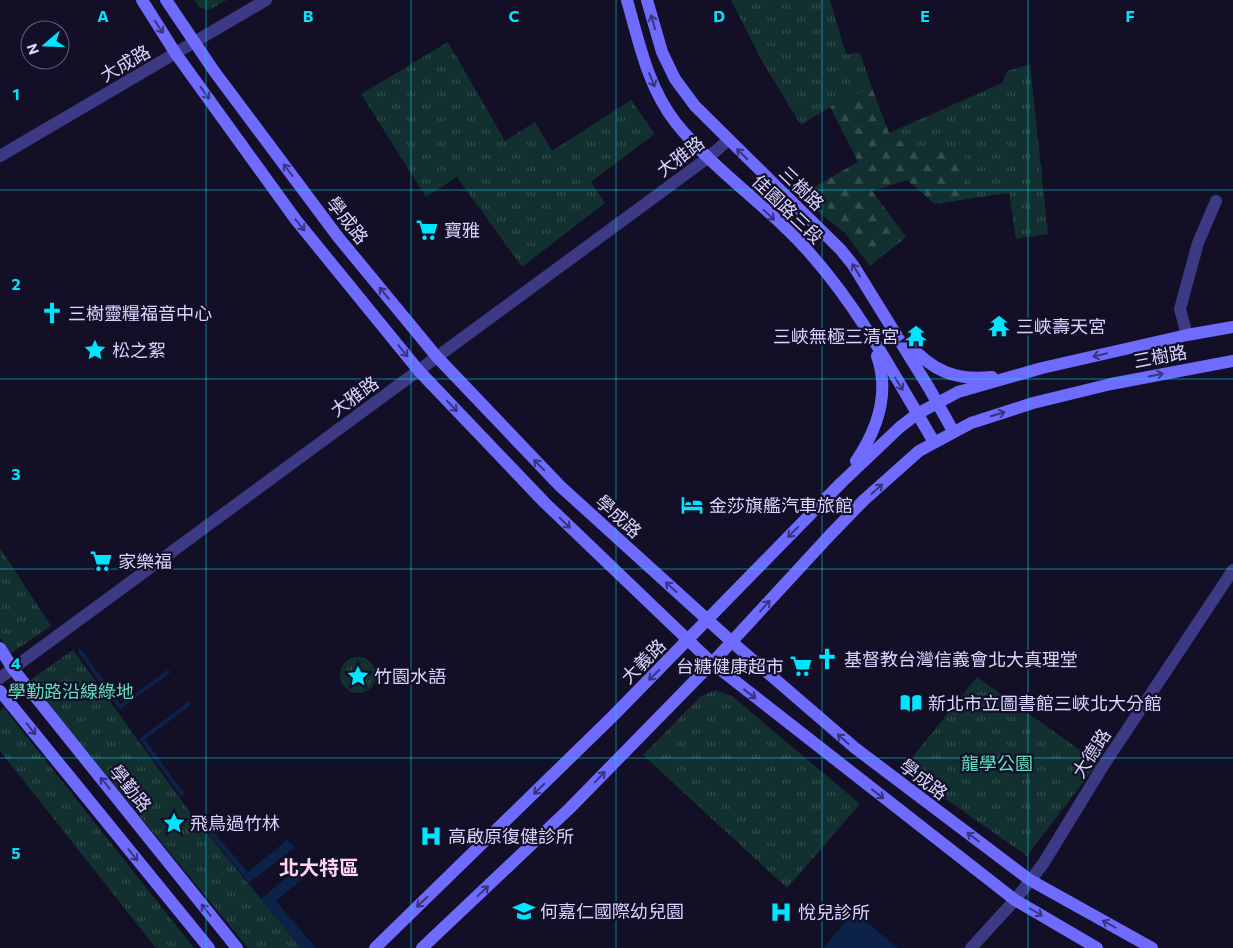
<svg xmlns="http://www.w3.org/2000/svg" width="1233" height="948" font-family="Commissioner,'Noto Sans TC',sans-serif">
<style>
.grass{fill:url(#grass-tufts)}
.forest{fill:url(#forest-firs)}
.water{fill:#0c2248}
.lines{fill:none;stroke-linecap:round;stroke-linejoin:round}
.stream{stroke:#0c2248;stroke-width:4}
.street{stroke:#3d3a85;stroke-width:12}
.secondary{stroke:#6f6bff;stroke-width:12}
.oneway{stroke:#38347d}
.grid{fill:none;stroke:#00e5ff;stroke-width:1;stroke-opacity:0.55}
.labels{text-anchor:middle;dominant-baseline:central;stroke-width:4.5;stroke-linejoin:round;paint-order:stroke}
.street-label{font-size:18px;fill:#d9d4ff;stroke:#130f26}
.poi-label{font-size:18px;fill:#d9d4ff;stroke:#130f26;text-anchor:start}
.park-label{font-size:18px;fill:#5fe0c0;stroke:#130f26}
.quarter-label{font-size:20px;font-weight:bold;fill:#ffd6f0;stroke:#130f26}
.grid-label{font-size:16px;text-anchor:middle;font-weight:bold;fill:#00e5ff;stroke:#130f26;stroke-width:4.5;stroke-linejoin:round;paint-order:stroke}
</style>
<defs>
<pattern id="grass-tufts" width="24" height="20" patternUnits="userSpaceOnUse" patternTransform="scale(1.25)"><rect width="24" height="20" fill="#12302f"/><path d="M3 7l-1-3M5 7V3M7 7l1-3M15 17l-1-3M17 17v-4M19 17l1-3" fill="none" stroke="#344d4e"/></pattern>
<pattern id="forest-firs" width="22" height="20" patternUnits="userSpaceOnUse" patternTransform="scale(1.25)"><rect width="22" height="20" fill="#12302f"/><path d="M5 1l3.5 6h-7zM16 11l3.5 6h-7z" fill="#344d4e"/></pattern>
</defs>
<rect width="100%" height="100%" fill="#130f26"/>
<path class="grass" d="M194,0H227L209,10L199,7Z
M731,0H830L846,54L860,53L872,88L830,107L801,125L763,63Z
M448,42L505,141L535,122L552,151L631,100L655,134L591,182L605,203L522,267L457,177L426,197L361,94Z
M1030,64L1048,234L1016,239L1009,193L968,199L966,148L918,152L889,133L1002,83L1007,71Z
M0,548L51,626L10,654L0,637Z
M73,650L189,811L301,948H248L29,681Z
M340 675a18 18 0 1 1 36 0a18 18 0 1 1-36 0Z
M977,677L1098,763L1027,856L903,769Z
M716,690L732,696L860,804L787,888L643,755L701,696Z
M4,708L194,948H156L0,751V711Z"/>
<path class="forest" d="M872,88L889,133L918,152L966,148L968,199L935,204L907,180L872,191L906,237L870,266L845,233L798,196L858,162L830,107Z"/>
<path class="water" d="M205,822L248,872L287,840L295,847L249,883L201,824Z
M309,859L318,866L276,901L316,948H301L261,899Z
M854,912L898,948H823Z"/>
<g class="lines">
<path class="stream" d="M80,651L120,707L168,672
M182,794L142,739L189,704"/>
<path class="street" d="M0,156L266,0
M1187,335L1180,309L1198,243L1216,201
M0,678L709,157L727,141
M971,948L1015,900L1043,864L1103,766L1233,570"/>
<path class="secondary" d="M142,0L176,54L296,220L419,371L544,502L712,663L1015,900L1097,948
M166,0L214,71L338,237L437,357L560,486L732,642L855,748L1030,880L1152,948
M627,0C639,42 648,88 676,123C716,173 773,209 814,258C862,313 897,380 934,442
M647,0L662,52L675,79L695,106L841,250L853,265L929,388L953,431
M909,344C932,371 956,381 992,377
M856,461C877,430 890,393 877,356
M0,648L13,669L237,948
M0,691L209,948
M375,948L613,716L841,483L900,427L917,414L958,392L1042,368L1187,335L1233,327
M422,948L570,808L712,663L830,535L864,500L919,451L971,423L1033,403L1111,384L1233,361"/>
</g>
<defs><path id="oneway-shaft" d="M-6 0H5M1.5-3L5.5 0L1.5 3" fill="none" stroke-width="1.6" stroke-linecap="round" stroke-linejoin="round" transform="scale(1.25)"/></defs>
<g class="oneway">
<use href="#oneway-shaft" transform="translate(653 22) rotate(-106)"/>
<use href="#oneway-shaft" transform="translate(159 27) rotate(57)"/>
<use href="#oneway-shaft" transform="translate(652 80) rotate(68)"/>
<use href="#oneway-shaft" transform="translate(205 93) rotate(54)"/>
<use href="#oneway-shaft" transform="translate(742 154) rotate(-136)"/>
<use href="#oneway-shaft" transform="translate(288 170) rotate(-127)"/>
<use href="#oneway-shaft" transform="translate(769 215) rotate(43)"/>
<use href="#oneway-shaft" transform="translate(300 225) rotate(51)"/>
<use href="#oneway-shaft" transform="translate(856 270) rotate(-122)"/>
<use href="#oneway-shaft" transform="translate(384 293) rotate(-130)"/>
<use href="#oneway-shaft" transform="translate(403 351) rotate(51)"/>
<use href="#oneway-shaft" transform="translate(1100 355) rotate(167)"/>
<use href="#oneway-shaft" transform="translate(1156 375) rotate(-11)"/>
<use href="#oneway-shaft" transform="translate(899 384) rotate(58)"/>
<use href="#oneway-shaft" transform="translate(452 406) rotate(46)"/>
<use href="#oneway-shaft" transform="translate(998 414) rotate(-17)"/>
<use href="#oneway-shaft" transform="translate(539 465) rotate(-134)"/>
<use href="#oneway-shaft" transform="translate(877 489) rotate(-42)"/>
<use href="#oneway-shaft" transform="translate(565 523) rotate(44)"/>
<use href="#oneway-shaft" transform="translate(793 532) rotate(134)"/>
<use href="#oneway-shaft" transform="translate(671 587) rotate(-138)"/>
<use href="#oneway-shaft" transform="translate(765 606) rotate(-48)"/>
<use href="#oneway-shaft" transform="translate(654 675) rotate(135)"/>
<use href="#oneway-shaft" transform="translate(750 694) rotate(38)"/>
<use href="#oneway-shaft" transform="translate(31 729) rotate(51)"/>
<use href="#oneway-shaft" transform="translate(843 739) rotate(-139)"/>
<use href="#oneway-shaft" transform="translate(600 777) rotate(-46)"/>
<use href="#oneway-shaft" transform="translate(105 783) rotate(-129)"/>
<use href="#oneway-shaft" transform="translate(539 789) rotate(136)"/>
<use href="#oneway-shaft" transform="translate(878 794) rotate(38)"/>
<use href="#oneway-shaft" transform="translate(973 837) rotate(-143)"/>
<use href="#oneway-shaft" transform="translate(133 855) rotate(51)"/>
<use href="#oneway-shaft" transform="translate(483 891) rotate(-43)"/>
<use href="#oneway-shaft" transform="translate(422 902) rotate(136)"/>
<use href="#oneway-shaft" transform="translate(206 910) rotate(-129)"/>
<use href="#oneway-shaft" transform="translate(1036 912) rotate(30)"/>
<use href="#oneway-shaft" transform="translate(1109 924) rotate(-151)"/>
</g>
<path class="grid" d="M206,0V948M411,0V948M616,0V948M822,0V948M1028,0V948M0,190H1233M0,379H1233M0,569H1233M0,758H1233"/>
<defs>
<g id="supermarket-bare" transform="scale(1.725)"><path d="M-6-5.5h2.5l.6 2H6L4.5 2H-2.5L-4.4-4H-6ZM-1.5 3.2a1.3 1.3 0 1 0 .1 0ZM3 3.2a1.3 1.3 0 1 0 .1 0Z" fill="#00e5ff" stroke="#130f26" stroke-width="2.5" paint-order="stroke"/></g>
<g id="church-bare" transform="scale(1.725)"><path d="M-1.2-6h2.4v3.5h3.3v2.4h-3.3V6h-2.4V-.1h-3.3v-2.4h3.3Z" fill="#00e5ff" stroke="#130f26" stroke-width="2.5" paint-order="stroke"/></g>
<g id="temple-bare" transform="scale(1.725)"><path d="M0-6L5-2H3V0L6.5 2.5H4V6H1.5V3h-3V6H-4V2.5H-6.5L-3 0V-2H-5Z" fill="#00e5ff" stroke="#130f26" stroke-width="2.5" paint-order="stroke"/></g>
<g id="sight-bare" transform="scale(1.725)"><path d="M0-6L1.8-2.2L6-1.7L2.9 1.2L3.7 5.4L0 3.3L-3.7 5.4L-2.9 1.2L-6-1.7L-1.8-2.2Z" fill="#00e5ff" stroke="#130f26" stroke-width="2.5" paint-order="stroke"/></g>
<g id="hotel-bare" transform="scale(1.725)"><path d="M-6-4.5h1.5V1H6V5H4.5V3h-9V5H-6ZM-4 0a1.8 1.8 0 1 1 3.6 0ZM.5 0V-2.5h3Q6-2.5 6 0Z" fill="#00e5ff" stroke="#130f26" stroke-width="2.5" paint-order="stroke"/></g>
<g id="library-bare" transform="scale(1.725)"><path d="M-6-4Q-3-5.5-.7-3.5V5Q-3 3-6 4ZM6-4Q3-5.5 .7-3.5V5Q3 3 6 4Z" fill="#00e5ff" stroke="#130f26" stroke-width="2.5" paint-order="stroke"/></g>
<g id="hospital-bare" transform="scale(1.725)"><path d="M-5-5h3v3.5h4V-5h3V5h-3V1.5h-4V5h-3Z" fill="#00e5ff" stroke="#130f26" stroke-width="2.5" paint-order="stroke"/></g>
<g id="school-bare" transform="scale(1.725)"><path d="M0-5L7-2L0 1L-7-2ZM-4 1L0 2.5L4 1V4Q0 6-4 4Z" fill="#00e5ff" stroke="#130f26" stroke-width="2.5" paint-order="stroke"/></g>
</defs>
<g fill-rule="evenodd">
<use href="#supermarket-bare" x="427" y="230"/>
<use href="#church-bare" x="52" y="313"/>
<use href="#temple-bare" x="999" y="326"/>
<use href="#temple-bare" x="916" y="336"/>
<use href="#sight-bare" x="95" y="350"/>
<use href="#hotel-bare" x="692" y="505"/>
<use href="#supermarket-bare" x="101" y="561"/>
<use href="#church-bare" x="827" y="659"/>
<use href="#supermarket-bare" x="801" y="666"/>
<use href="#sight-bare" x="358" y="676"/>
<use href="#library-bare" x="911" y="703"/>
<use href="#sight-bare" x="174" y="823"/>
<use href="#hospital-bare" x="431" y="836"/>
<use href="#school-bare" x="524" y="911"/>
<use href="#hospital-bare" x="781" y="912"/>
</g>
<g class="labels">
<g class="street-label">
<text transform="translate(125 63) rotate(-30)">大成路</text>
<text transform="translate(680 156) rotate(-37)">大雅路</text>
<text transform="translate(802 188) rotate(44)">三樹路</text>
<text transform="translate(788 209) rotate(44)">佳園路三段</text>
<text transform="translate(348 220) rotate(52)">學成路</text>
<text transform="translate(1160 356) rotate(-11)">三樹路</text>
<text transform="translate(354 396) rotate(-36)">大雅路</text>
<text transform="translate(619 516) rotate(42)">學成路</text>
<text transform="translate(643 661) rotate(-45)">大義路</text>
<text transform="translate(1091 753) rotate(-57)">大德路</text>
<text transform="translate(924 779) rotate(37)">學成路</text>
<text transform="translate(131 788) rotate(51)">學勤路</text>
</g>
<g class="poi-label">
<text x="444" y="230">寶雅</text>
<text x="68" y="313">三樹靈糧福音中心</text>
<text x="1016" y="326">三峽壽天宮</text>
<text x="899" y="336" text-anchor="end">三峽無極三清宮</text>
<text x="112" y="350">松之絮</text>
<text x="709" y="505">金莎旗艦汽車旅館</text>
<text x="118" y="561">家樂福</text>
<text x="844" y="659">基督教台灣信義會北大真理堂</text>
<text x="784" y="666" text-anchor="end">台糖健康超市</text>
<text x="374" y="676">竹園水語</text>
<text x="928" y="703">新北市立圖書館三峽北大分館</text>
<text x="190" y="823">飛鳥過竹林</text>
<text x="448" y="836">高啟原復健診所</text>
<text x="540" y="911">何嘉仁國際幼兒園</text>
<text x="798" y="912">悅兒診所</text>
</g>
<g class="park-label">
<text x="71" y="691">學勤路沿線綠地</text>
<text x="997" y="763">龍學公園</text>
</g>
<g class="quarter-label">
<text x="319" y="867">北大特區</text>
</g>
</g>
<g class="grid-label">
<text x="103" y="22">A</text>
<text x="308" y="22">B</text>
<text x="514" y="22">C</text>
<text x="719" y="22">D</text>
<text x="925" y="22">E</text>
<text x="1130" y="22">F</text>
<text x="16" y="100">1</text>
<text x="16" y="290">2</text>
<text x="16" y="480">3</text>
<text x="16" y="669">4</text>
<text x="16" y="859">5</text>
</g>
<g transform="translate(45 45) rotate(251)"><circle r="24" fill="#130f26" stroke="#625e7d"/>
<path d="M0-4L9 19L0 12L-9 19Z" fill="#00e5ff"/>
<text y="-8" font-size="14" font-weight="bold" text-anchor="middle" fill="#d9d4ff">N</text>
</g>
</svg>
